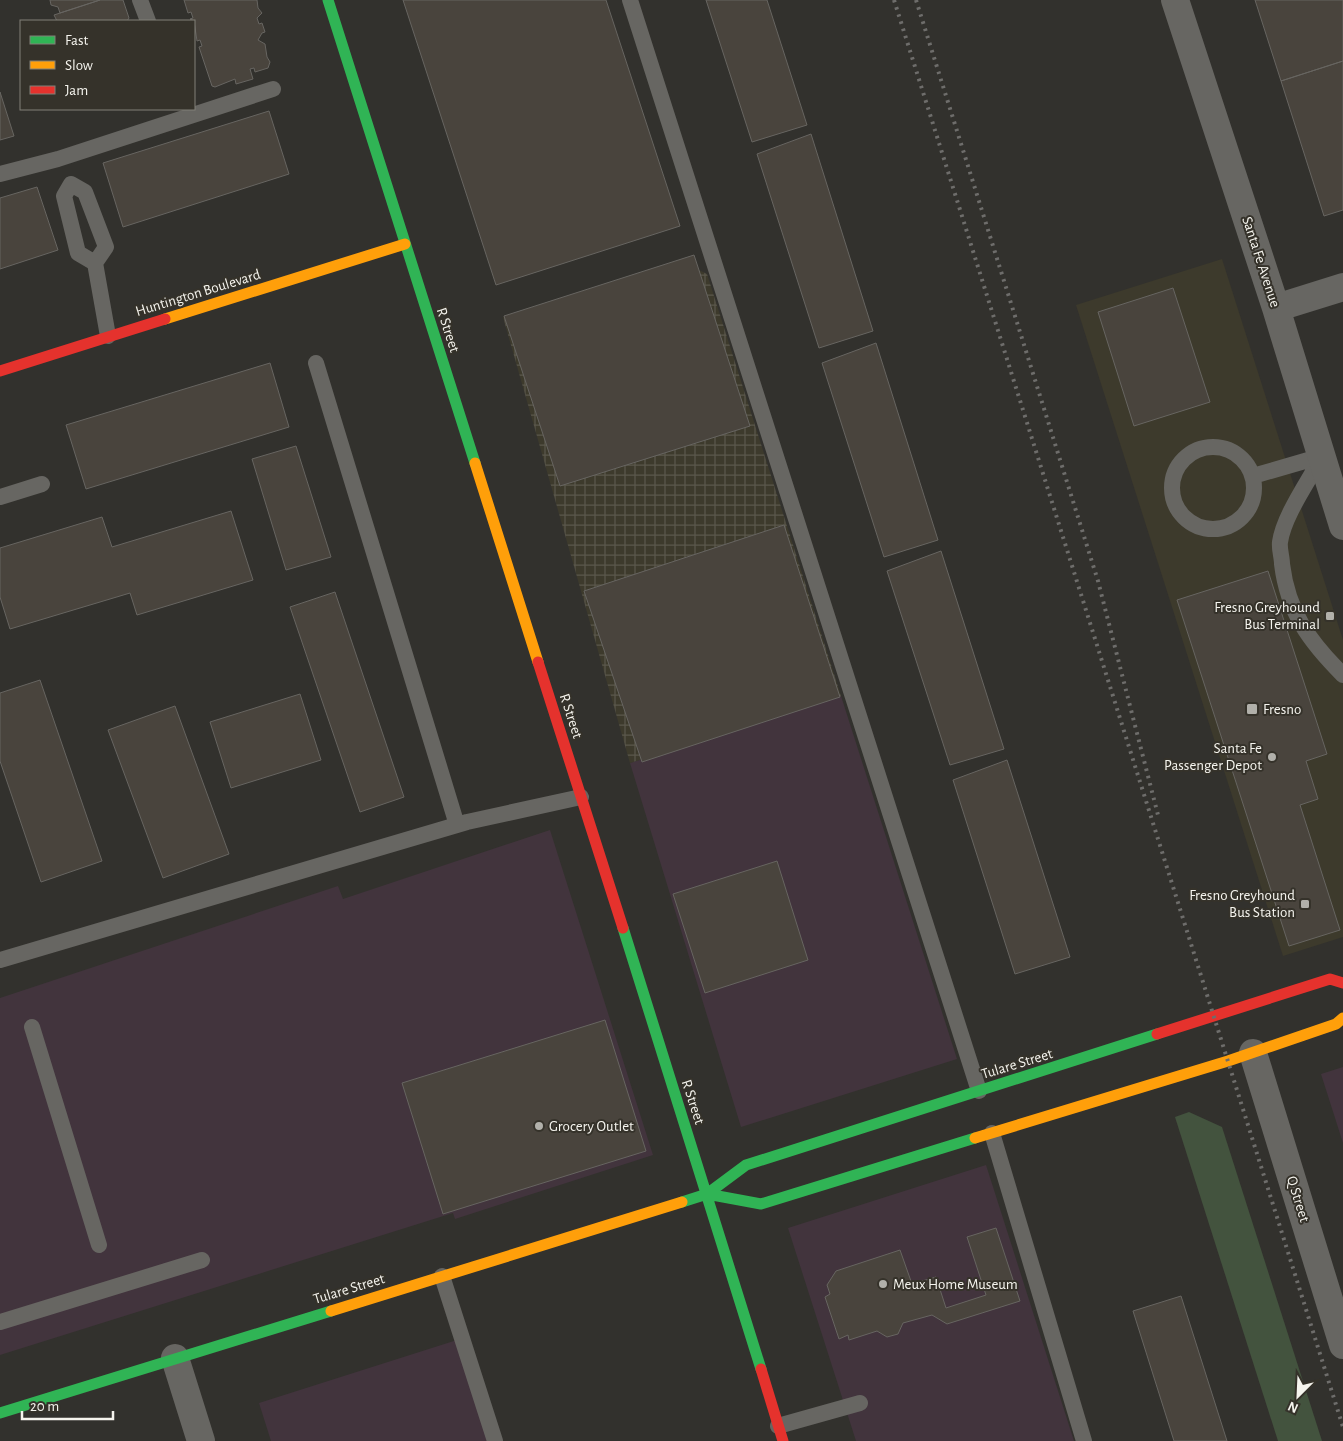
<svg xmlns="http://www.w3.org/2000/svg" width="1343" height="1441" font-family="'Alegreya Sans',sans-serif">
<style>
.commercial{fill:#42343d}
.industrial{fill:url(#industrial-grid)}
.built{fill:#3d3a2c}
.green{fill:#43533e}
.building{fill:#49443d;stroke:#676561}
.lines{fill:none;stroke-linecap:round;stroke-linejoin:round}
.lane{stroke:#676662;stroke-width:16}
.street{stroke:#676662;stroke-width:28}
.fast{stroke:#30b455;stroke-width:11}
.slow{stroke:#ff9f0a;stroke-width:11}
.jam{stroke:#e5322d;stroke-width:11}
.rail{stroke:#6e6d6b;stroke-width:4;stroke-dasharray:2.5 5;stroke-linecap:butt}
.poi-dot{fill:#b1b0aa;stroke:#35322a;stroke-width:2}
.labels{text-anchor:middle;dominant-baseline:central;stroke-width:4;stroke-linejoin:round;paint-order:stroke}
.street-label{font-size:15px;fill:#f5f4ee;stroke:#35322a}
.poi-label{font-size:15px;fill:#f5f4ee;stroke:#35322a;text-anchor:end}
</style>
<defs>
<pattern id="industrial-grid" width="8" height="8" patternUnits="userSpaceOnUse" patternTransform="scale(1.25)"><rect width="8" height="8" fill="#3d3a2c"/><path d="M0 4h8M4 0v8" fill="none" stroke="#5a574b"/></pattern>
</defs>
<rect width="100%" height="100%" fill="#32312d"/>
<path class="commercial" d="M841,696L957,1059L741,1127L630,763Z
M550,830L653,1155L455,1219L453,1213L0,1355V998L338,886L343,899Z
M1343,1067V1143L1321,1074Z
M986,1165L1074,1441H856L788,1228Z
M457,1340L490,1441H271L259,1403Z"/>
<path class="industrial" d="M680,261L707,274L841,696L630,763L503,317Z"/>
<path class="built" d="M1222,259L1343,640V937L1283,956L1076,305Z"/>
<path class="green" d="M1189,1112L1222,1127L1322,1441H1278L1175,1117Z"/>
<path class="building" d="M50,0H100L60,13L58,7L51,5Z
M100,0H123L129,18L127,21H57L54,15Z
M184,0H257L258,8L262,13L257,18L259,24L262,23L265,32L262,33L258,40L265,44L267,57L270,62L268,68L255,72L254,68L250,69L253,79L236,84L235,79L215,87L212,86L199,47L202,46L200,40L197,41L194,21L190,19L193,18L191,12L188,13Z
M403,0H606L680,226L496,285Z
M706,0H767L807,125L752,142Z
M1255,0H1343V61L1281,81Z
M1343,61V210L1324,216L1281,81Z
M0,92L14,136L0,140Z
M269,111L289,174L123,227L103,163Z
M811,134L873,331L819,348L757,154Z
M37,187L58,250L0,269V198Z
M694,255L750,426L560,486L504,316Z
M1173,288L1210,402L1134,426L1098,312Z
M876,343L938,540L884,557L822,363Z
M270,363L289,427L86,489L66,425Z
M296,446L331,557L286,570L252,459Z
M231,511L253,580L137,615L130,593L10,629L0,597V548L102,517L112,547Z
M784,525L840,697L642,762L584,591Z
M941,551L1004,749L950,765L887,571Z
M1268,571L1327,754L1306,761L1318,799L1300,805L1340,930L1289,946L1177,600Z
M335,592L404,797L360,812L290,607Z
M40,680L102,861L41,882L0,761V693Z
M300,694L321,760L231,788L210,722Z
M175,706L229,854L163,878L108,730Z
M1007,760L1070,957L1015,974L953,780Z
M777,861L808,960L705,993L673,894Z
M605,1020L646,1151L443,1214L402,1083Z
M996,1228L1020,1301L947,1324L932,1315L903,1323L898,1334L887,1337L877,1331L849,1340L848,1335L839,1339L825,1297L830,1294L827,1285L836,1271L900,1250L912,1284L936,1277L946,1308L986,1295L967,1237Z
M1181,1296L1227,1441H1174L1133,1311Z"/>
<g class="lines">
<path class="lane" d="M140,0L148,21
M630,0L979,1091
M0,174L58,159L273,89
M95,263L78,253L64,196L71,184L85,192L106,247L95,263L108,336
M316,363L457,825
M1172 488a41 41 0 1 1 82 0a41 41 0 1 1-82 0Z
M1322,456C1309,481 1284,515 1280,542C1279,549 1282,557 1282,564C1288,613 1310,642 1343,675
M1253,476L1322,456
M0,497L42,484
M0,960L467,822L581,797
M32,1027L99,1245
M992,1133L1084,1441
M442,1276L495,1441
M0,1322L202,1260
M778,1426L860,1403"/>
<path class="street" d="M1175,0L1276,308L1343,526
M1276,308L1343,287
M1253,1053L1343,1345
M175,1358L201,1441"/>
<path class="fast" d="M328,0L475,463
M623,928L761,1369
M707,1194L761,1204L975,1138
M682,1202L707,1194L746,1165L1157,1034
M0,1413L331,1311"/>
<path class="slow" d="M165,319L405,244
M475,463L538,662
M975,1138L1228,1061L1336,1024L1343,1018
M331,1311L682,1202"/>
<path class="jam" d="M0,371L165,319
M538,662L623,928
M1157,1034L1330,979L1343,983
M761,1369L783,1441"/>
<path class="rail" d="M894,0L1343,1427
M916,0L1098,581L1159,819"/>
</g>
<g class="poi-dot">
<rect x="1325" y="611" width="10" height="10" rx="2.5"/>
<rect x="1246" y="703" width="12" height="12" rx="2.5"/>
<circle cx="1272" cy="757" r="5"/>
<rect x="1300" y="899" width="10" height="10" rx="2.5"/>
<circle cx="539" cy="1126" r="5"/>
<circle cx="883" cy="1284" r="5"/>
</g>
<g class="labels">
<g class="street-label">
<text transform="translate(1261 262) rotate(72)">Santa Fe Avenue</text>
<text transform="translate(198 293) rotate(-17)">Huntington Boulevard</text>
<text transform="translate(448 330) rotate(72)">R Street</text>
<text transform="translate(571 716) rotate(72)">R Street</text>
<text transform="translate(1017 1064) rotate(-17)">Tulare Street</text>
<text transform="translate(693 1102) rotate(72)">R Street</text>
<text transform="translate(1298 1199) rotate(73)">Q Street</text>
<text transform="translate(349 1289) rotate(-17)">Tulare Street</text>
</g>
<g class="poi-label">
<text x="1320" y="607">Fresno Greyhound<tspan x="1320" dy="17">Bus Terminal</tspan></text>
<text x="1263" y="709" text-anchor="start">Fresno</text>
<text x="1262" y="748">Santa Fe<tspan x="1262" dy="17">Passenger Depot</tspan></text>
<text x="1295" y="895">Fresno Greyhound<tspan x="1295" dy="17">Bus Station</tspan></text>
<text x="549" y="1126" text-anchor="start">Grocery Outlet</text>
<text x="893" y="1284" text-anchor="start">Meux Home Museum</text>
</g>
</g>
<rect x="20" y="20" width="175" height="90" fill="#35322a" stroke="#828078"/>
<rect x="30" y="36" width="25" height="8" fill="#30b455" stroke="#828078"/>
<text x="65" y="45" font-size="15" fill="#f5f4ee">Fast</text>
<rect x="30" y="61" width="25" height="8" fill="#ff9f0a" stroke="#828078"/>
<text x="65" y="70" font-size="15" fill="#f5f4ee">Slow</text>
<rect x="30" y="86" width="25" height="8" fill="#e5322d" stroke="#828078"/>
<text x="65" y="95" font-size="15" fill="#f5f4ee">Jam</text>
<g transform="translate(1298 1396) rotate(204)" stroke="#35322a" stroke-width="4" paint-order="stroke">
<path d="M0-4L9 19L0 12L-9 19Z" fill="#f5f4ee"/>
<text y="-8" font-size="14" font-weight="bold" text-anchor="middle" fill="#f5f4ee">N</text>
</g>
<path d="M22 1411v8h91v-8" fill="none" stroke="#f5f4ee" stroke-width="2.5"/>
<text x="30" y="1411" font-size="15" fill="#f5f4ee" stroke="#35322a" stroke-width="4" paint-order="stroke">20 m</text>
</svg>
